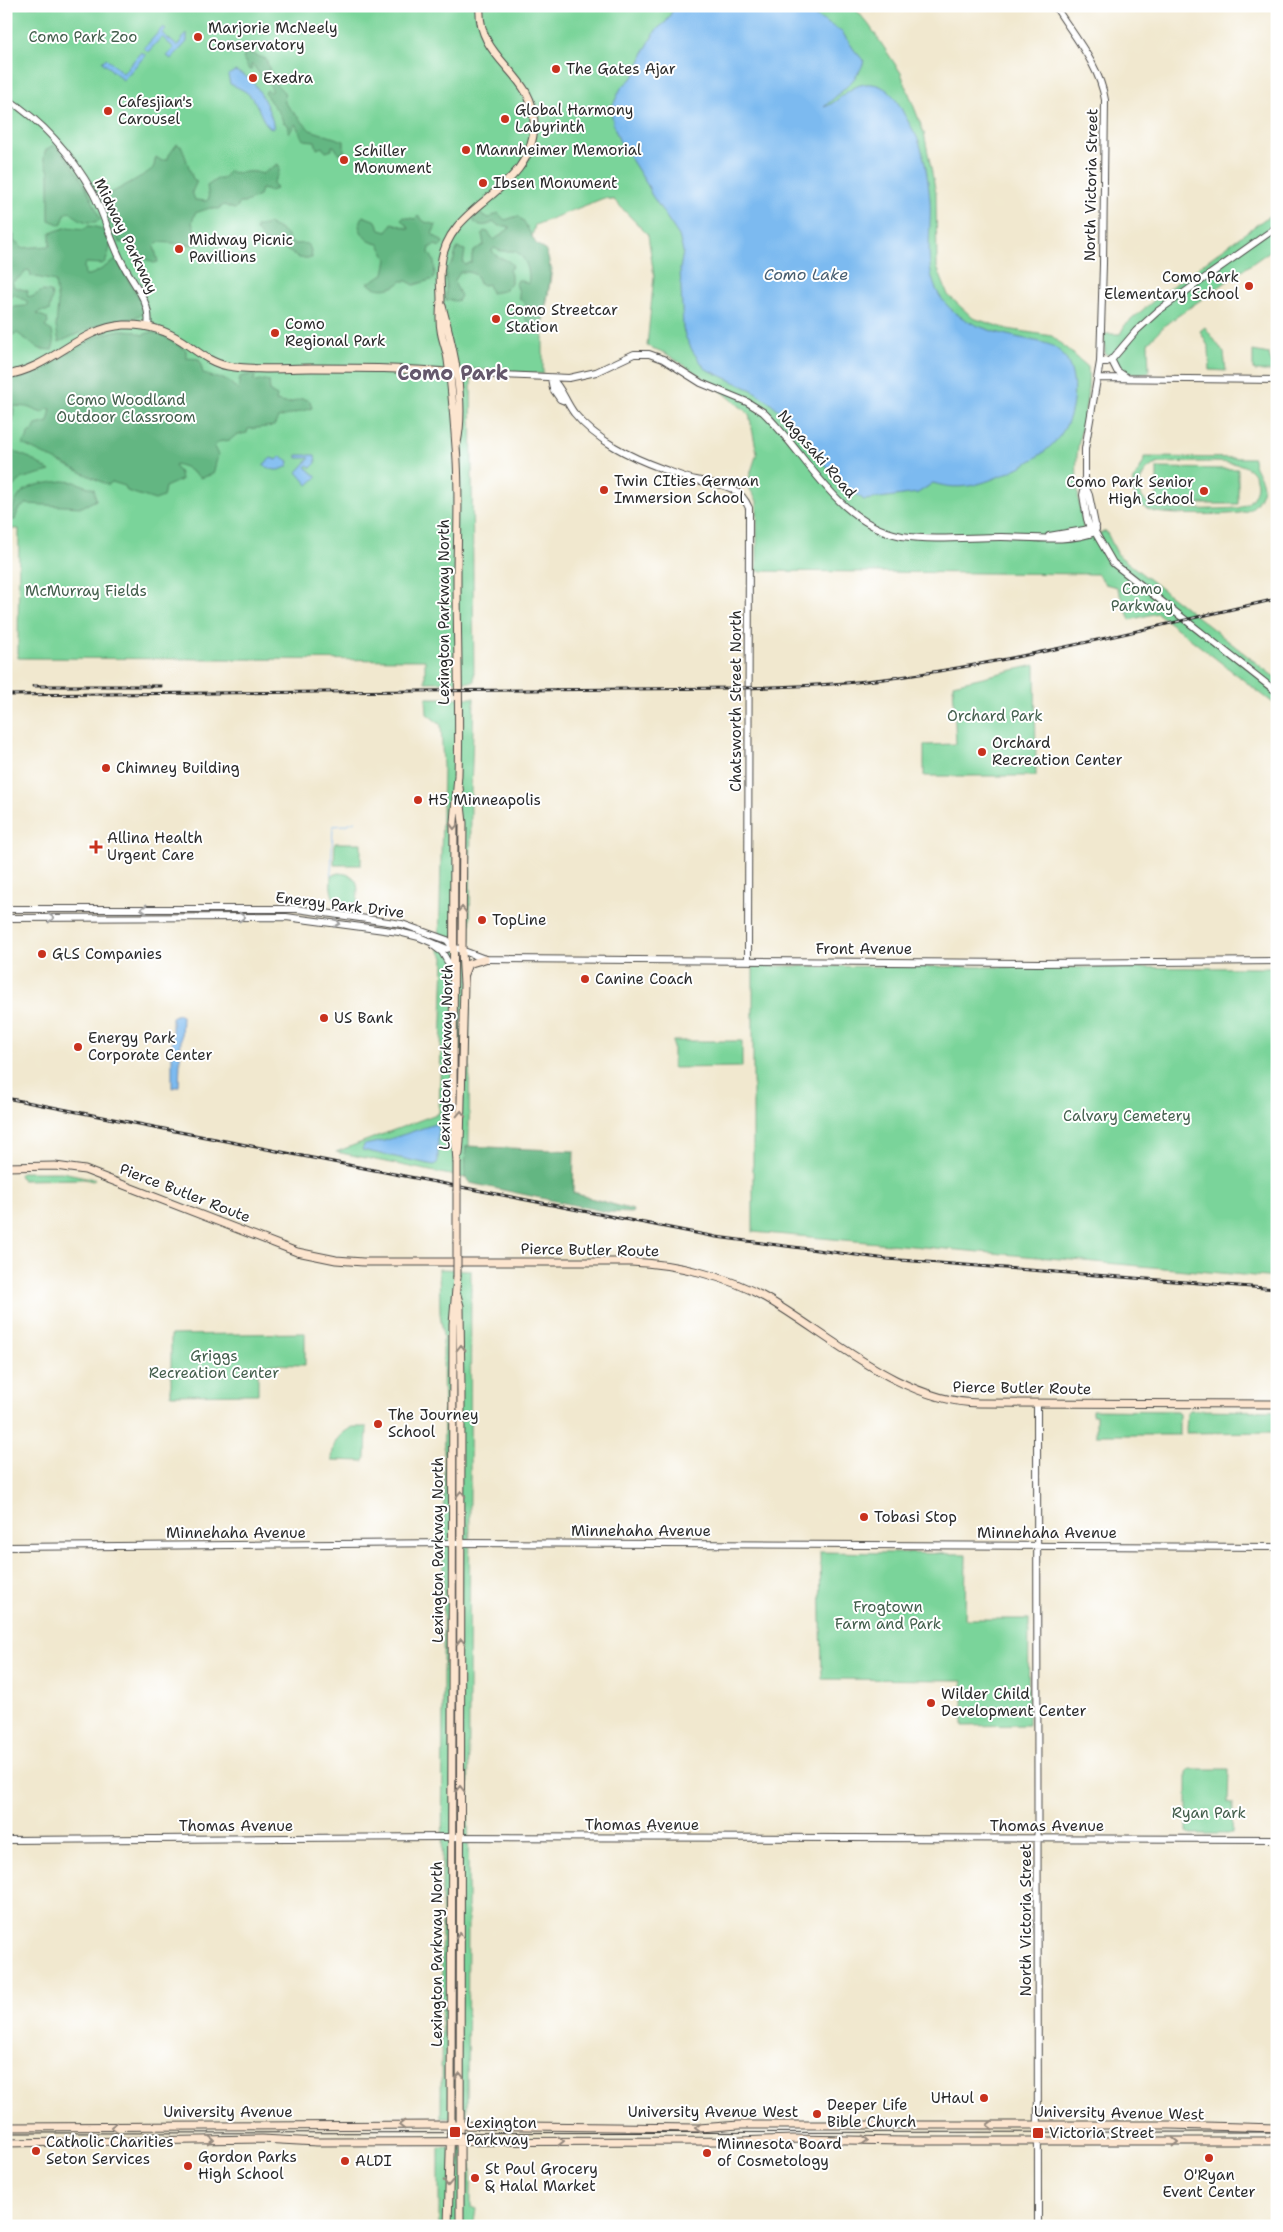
<svg xmlns="http://www.w3.org/2000/svg" width="1283" height="2232" font-family="'Shantell Sans',sans-serif">
<style>
.green{fill:#7ad49a;stroke:#528062;fill-rule:evenodd}
.forest{fill:#63b682;stroke:#477056}
.water{fill:#7cbaf0;stroke:#54728e}
.lines{fill:none;stroke-linecap:round;stroke-linejoin:round}
.stream{stroke:#7cbaf0;stroke-width:1}
.tertiary-casing{stroke:#494744;stroke-width:8}
.secondary-casing{stroke:#494744;stroke-width:9}
.tertiary{stroke:#fff;stroke-width:6}
.secondary{stroke:#fce5cf;stroke-width:7}
.tram{stroke:#2b2b2b;stroke-width:1}
.rail-casing{stroke:#2b2b2b;stroke-width:3}
.rail{stroke:#fff;stroke-width:1;stroke-dasharray:4;stroke-linecap:butt}
.secondary-bridge-casing{stroke:#494744;stroke-width:9;stroke-linecap:butt}
.secondary-bridge{stroke:#fce5cf;stroke-width:7}
.oneway{stroke:#94887d}
.oneway2{stroke:#a0a0a0}
.poi-dot{fill:#c8321e;stroke:#fff;stroke-width:2}
.labels{text-anchor:middle;dominant-baseline:central;stroke-width:4;stroke-linejoin:round;paint-order:stroke}
.poi-label{font-size:15px;fill:#2b2b2b;stroke:#fff;text-anchor:start}
.park-label{font-size:15px;fill:#435e4c;stroke:#fff}
.street-label{font-size:15px;fill:#2b2b2b;stroke:#fff}
.water-label{font-size:16px;font-style:italic;fill:#475d70;stroke:#fff}
.district-label{font-size:20px;font-weight:bold;fill:#65586c;stroke:#fff}
</style>
<rect width="100%" height="100%" fill="#fff"/>
<filter id="ink" filterUnits="userSpaceOnUse"><feTurbulence type="fractalNoise" baseFrequency=".02" numOctaves="2"/><feDisplacementMap in="SourceGraphic" scale="10" xChannelSelector="R" yChannelSelector="G"/><feConvolveMatrix kernelMatrix="1 2 1 2 8 2 1 2 1" color-interpolation-filters="sRGB"/></filter>
<filter id="wash" filterUnits="userSpaceOnUse"><feTurbulence type="fractalNoise" baseFrequency=".0096" numOctaves="4" result="noise"/><feDisplacementMap in="SourceGraphic" scale="20" xChannelSelector="R" yChannelSelector="G"/><feGaussianBlur stdDeviation="1.12" result="paint"/><feColorMatrix in="noise" values="0 0 0 0 0 0 0 0 0 0 0 0 0 0 0 0 0 1.4 0 .05"/><feComposite in="paint" operator="in"/></filter>
<g filter="url(#wash)">
<rect width="100%" height="100%" fill="#f1e8cf"/>
<path class="green" d="M6,6H853L869,25L901,73L924,133L936,193L937,267L948,295L973,318L1007,329L1052,336L1088,367C1091,398 1080,426 1077,455C1075,483 1080,513 1086,540L1106,531L1118,555L1277,679V706L1157,613L1130,620L1117,587L1105,584L1098,574L757,571V501L747,484L757,453L749,414L713,384L665,353L647,346L654,276L648,235L614,200L604,198L535,225L531,240L544,254L552,269L543,326V374L471,369L474,682H425V660L18,658L19,529H6Z
M1277,210V246L1165,325L1148,343L1149,373H1123L1116,366V362L1110,355L1105,354L1104,334H1120L1125,325L1164,292Z
M1205,327L1224,353L1226,371L1210,370L1209,348L1200,331Z
M1253,351L1269,354L1273,371H1255L1253,369Z
M1144,457L1253,458C1253,473 1269,479 1260,497C1257,504 1251,510 1244,512C1233,516 1161,515 1152,511C1145,509 1138,503 1135,496C1127,477 1144,471 1144,457ZM1161,463C1178,463 1234,459 1246,467C1265,478 1257,503 1238,508C1220,509 1170,511 1155,507C1130,499 1138,466 1161,463Z
M1157,468L1238,469V504H1157Z
M1035,665L1036,776H924V745L956,744L953,684Z
M426,698H474L471,793L469,1146H466L465,1178L336,1152L439,1113L444,957L439,951L443,766L441,725L427,714Z
M335,843H361V865H334Z
M338,873C359,874 359,884 357,902L348,906H338C331,896 330,888 331,876Z
M753,966L1277,968V1278L753,1232Z
M673,1041H742V1067L673,1068Z
M21,1172H62L95,1179L93,1181L85,1179L22,1180L19,1175Z
M439,1269L471,1270L467,2119L441,2118L444,1464L443,1336L440,1313Z
M305,1333V1365L258,1364V1394L171,1395V1335Z
M1092,1410L1177,1411L1179,1414V1435H1096V1415H1092Z
M1190,1410L1277,1411V1432L1186,1433L1187,1413Z
M353,1427H367L366,1457L364,1461L332,1460C333,1442 337,1435 353,1427Z
M820,1552L966,1554L965,1619H1029L1028,1725L963,1726V1680L822,1679Z
M1190,1769H1229L1228,1802L1233,1803L1232,1834H1191L1187,1832V1772Z
M439,2147L471,2148V2207L476,2209L474,2222L471,2226H439Z"/>
<path class="forest" d="M247,52L266,59L270,71L277,78L276,84L284,92L285,103L310,130L344,141V153L339,154L334,146H332V150L326,152L322,147L317,149L315,141L304,140L295,124L290,132H288L289,126L283,122C280,109 269,104 265,92L267,90L270,92L272,90L270,85L265,82L253,65H251L252,70H249L243,58Z
M177,144L182,147L193,179L197,181L192,192L195,200L206,201L209,199L207,186L217,179H223L229,171C240,176 250,168 262,174L278,164L280,168L278,175L273,183L276,189L270,191L261,189L259,196L244,203H239L238,207L234,209L224,205L218,209L210,208L195,213L192,223L196,232V245L158,242L154,246L158,262L154,263C141,260 133,243 119,242L101,198C108,195 151,172 153,168C155,165 154,161 156,157L162,161L168,159L169,155Z
M53,145C73,160 93,197 100,220C89,226 78,219 70,212L66,213L61,225L49,220V172L44,158L45,151Z
M498,213L505,220L518,216C527,224 529,232 535,242C538,247 543,246 546,252C556,274 544,303 542,326L540,327L526,320V305L519,298V292L516,284L518,280H521L528,284C531,272 526,257 515,251H501L494,248L492,250C496,260 508,257 513,266L509,270L511,275V283L503,291L491,293L488,284L485,285L479,284L476,275L469,272H460L454,282L461,296L458,301L446,300V269L453,262L457,248L465,250L463,263L465,265L472,262C471,251 475,249 484,245L482,234L484,231L488,232L494,240L510,228L507,226H499L494,222C487,226 481,227 474,222V216L480,214L489,218Z
M363,216L376,221L380,230L387,232L392,223L409,229L407,225L401,220L404,217L415,219L418,216L425,222L436,225L432,234L443,242L440,247L435,245L430,247L429,253C436,261 435,270 434,279L414,285L407,281H401C394,290 376,292 368,283L384,274L387,259L379,244C368,243 362,236 359,226Z
M268,224C273,226 282,230 286,234C291,238 286,236 290,241C298,250 310,233 312,258H299L274,242L265,241L256,230V227Z
M88,226C102,226 105,233 111,244L106,261L102,264L86,263L84,266L85,275C96,276 106,264 117,260L145,310L144,313C133,320 122,319 110,322C92,326 76,335 59,342L56,327L58,303L55,281L31,276L30,271L26,270L23,275L12,282L14,287L28,291L27,296L32,297L42,291L51,292L52,297L49,311H40L37,314L47,318L48,323L45,327L52,331L54,344L52,350L40,349L17,333L6,337V310L14,307L26,306L28,302L14,294L6,298V237L11,234L14,235V242L19,243L21,248L50,246V233L68,227L84,229Z
M121,330L134,331L142,335L152,332L161,335L186,350V358L199,359L203,373C220,383 223,372 238,391L240,377L252,374L255,375L254,381L256,382L264,380L269,381L270,392L277,396L276,401C279,401 286,404 289,403C299,401 298,396 310,401L312,408L278,418L274,426L248,429L247,433L236,435L230,440L218,442L214,447L218,455L213,474L201,478L185,467L176,464L174,466L180,473L181,480L165,487L163,497L155,500L127,491L125,486L112,482L108,485L22,444L27,439L28,433L33,431L36,425L48,422L51,409H46L42,413L27,407L14,406L13,423H6V380C49,373 78,336 121,330Z
M12,451L30,458L50,471L23,478L10,489Z
M63,481L75,482L94,489L96,500L82,507L26,504L18,510L15,520H11C15,485 33,485 63,481Z
M466,1146L574,1151L573,1193L633,1210L632,1213L607,1212L470,1183L465,1178Z"/>
<path class="water" d="M675,6H799L842,32L855,51L864,61C859,79 837,95 824,107C838,103 848,86 865,84C886,82 896,98 904,114C908,122 913,129 917,137C925,155 928,180 930,200C932,229 923,266 938,293C956,324 992,332 1025,339C1033,341 1046,342 1054,347C1074,360 1076,386 1072,408C1065,442 1038,459 1009,472C983,484 962,492 933,483L918,493L864,500L845,486L817,456L796,426L771,403L752,390L706,369L693,352L686,338L683,329L680,269L683,252L679,236L651,194L648,186L619,140L613,124L611,109L621,88L634,76L645,50L656,30L666,22Z
M163,27L166,29L162,33L177,46L187,33V42L171,59L167,56L174,48L162,37L148,52L144,48Z
M141,52L146,55L123,80L102,62L106,58L123,73Z
M235,71C241,74 248,77 252,81C259,88 276,121 273,129C262,125 260,108 253,99C247,91 239,88 230,84L228,75Z
M297,455H315L316,463L311,468L308,465L306,467L317,477L308,485L297,472L310,458H297Z
M281,456L289,461L288,466C278,472 274,471 263,465L271,458L277,460Z
M178,1014L182,1016L179,1086L172,1088V1017Z
M435,1124L438,1127V1162L434,1165L362,1150L364,1145L384,1141Z"/>
<g class="lines">
<path class="stream" d="M331,876L333,826L345,825L355,821"/>
</g>
</g>
<g filter="url(#ink)">
<g class="lines">
<g class="tertiary-casing">
<path id="tertiary" d="M1055,6C1073,35 1100,66 1105,100L1103,264L1100,362L1085,449V486L1083,495L1087,519L1090,528L1095,532L1113,563L1277,692
M6,98C43,122 72,155 93,193C105,216 111,242 123,264C133,284 152,303 148,326
M1111,359L1117,371L1126,377
M1100,362H1107L1113,358L1136,331L1158,311L1277,227
M457,373L569,378L596,372L634,354H649L663,359L701,383L747,402L763,412C807,454 837,524 902,536C934,541 969,537 1001,537C1029,537 1069,543 1095,532
M551,378C562,388 565,401 574,413C597,441 630,457 663,469C674,473 685,478 696,480C719,485 739,484 749,508L748,960
M551,378L553,389L560,399L565,401
M1098,378L1277,380
M1085,486L1089,495L1096,529
M1049,536L1084,530L1096,526
M6,909H297L402,924L447,940L453,947L485,959L1039,963L1277,961
M6,918L286,917L399,932L419,937L447,949L453,947
M434,946L442,952L453,971
M1037,1403L1038,2226
M6,1547L452,1543L1277,1547
M6,1840L446,1837L1277,1839"/>
</g>
<g class="secondary-casing">
<path id="secondary" d="M442,306C453,348 466,399 457,443
M6,375C50,369 79,328 124,325C145,324 164,329 182,341C197,351 210,363 228,366C255,371 285,368 312,368C360,368 408,368 457,373
M464,974L468,964L485,959
M459,1154L460,1142L464,984L462,951L463,823L459,787
M457,1162L453,1105L454,823C455,807 457,791 458,775C460,710 457,644 457,578C457,536 460,488 456,447C454,418 452,389 448,360C447,350 442,340 441,330C439,320 440,310 441,300C441,288 439,277 441,265C447,201 532,195 534,125C536,72 476,62 480,6
M6,1167L55,1166L85,1170L297,1252L336,1260L363,1262H631C675,1264 728,1276 766,1298C831,1336 901,1402 979,1403L1277,1404
M457,1191V1242
M457,1295L460,1306L461,1391L460,2226
M6,2127L442,2125L699,2128L739,2125H1170L1277,2128
M6,2143L262,2139L317,2142L739,2141L793,2139L903,2141H1277
M448,2226L451,2119L453,1324L457,1277"/>
</g>
<use href="#tertiary" class="tertiary"/>
<use href="#secondary" class="secondary"/>
<path class="tram" d="M6,2133L1277,2132"/>
<g class="rail-casing">
<path id="rail" d="M33,686H161
M6,695L735,688C797,687 859,684 920,674C1040,656 1159,625 1277,599
M6,1098L716,1237L887,1259L1277,1289"/>
</g>
<use href="#rail" class="rail"/>
<g class="secondary-bridge-casing">
<path id="secondary-bridge" d="M457,1191V1162
M457,1242V1277"/>
</g>
<use href="#secondary-bridge" class="secondary-bridge"/>
</g>
<defs><path id="oneway-chevron" d="M-2-3.5L2.5 0L-2 3.5" fill="none" stroke-width="1.6" stroke-linecap="round" stroke-linejoin="round" transform="scale(1.25)"/></defs>
<g class="oneway">
<use href="#oneway-chevron" transform="translate(454 826) rotate(92)"/>
<use href="#oneway-chevron" transform="translate(462 910) rotate(-89)"/>
<use href="#oneway-chevron" transform="translate(461 1114) rotate(-88)"/>
<use href="#oneway-chevron" transform="translate(461 1348) rotate(-90)"/>
<use href="#oneway-chevron" transform="translate(461 1494) rotate(-90)"/>
<use href="#oneway-chevron" transform="translate(461 1642) rotate(-90)"/>
<use href="#oneway-chevron" transform="translate(460 1789) rotate(-90)"/>
<use href="#oneway-chevron" transform="translate(460 1936) rotate(-90)"/>
<use href="#oneway-chevron" transform="translate(460 2076) rotate(-90)"/>
<use href="#oneway-chevron" transform="translate(402 2125) rotate(180)"/>
<use href="#oneway-chevron" transform="translate(990 2125) rotate(180)"/>
<use href="#oneway-chevron" transform="translate(114 2127) rotate(180)"/>
<use href="#oneway-chevron" transform="translate(698 2128) rotate(180)"/>
<use href="#oneway-chevron" transform="translate(211 2140) rotate(-1)"/>
<use href="#oneway-chevron" transform="translate(865 2140) rotate(3)"/>
<use href="#oneway-chevron" transform="translate(561 2141)"/>
<use href="#oneway-chevron" transform="translate(1175 2142)"/>
<use href="#oneway-chevron" transform="translate(448 2183) rotate(91)"/>
</g>
<g class="oneway2">
<use href="#oneway-chevron" transform="translate(144 909) rotate(180)"/>
<use href="#oneway-chevron" transform="translate(242 917)"/>
<use href="#oneway-chevron" transform="translate(51 918)"/>
<use href="#oneway-chevron" transform="translate(337 923) rotate(7)"/>
</g>
</g>
<g class="poi-dot">
<circle cx="198" cy="37" r="5"/>
<circle cx="556" cy="69" r="5"/>
<circle cx="253" cy="78" r="5"/>
<circle cx="108" cy="111" r="5"/>
<circle cx="505" cy="119" r="5"/>
<circle cx="466" cy="150" r="5"/>
<circle cx="344" cy="160" r="5"/>
<circle cx="483" cy="183" r="5"/>
<circle cx="179" cy="249" r="5"/>
<circle cx="1249" cy="286" r="5"/>
<circle cx="496" cy="319" r="5"/>
<circle cx="275" cy="333" r="5"/>
<circle cx="604" cy="490" r="5"/>
<circle cx="1204" cy="491" r="5"/>
<circle cx="982" cy="752" r="5"/>
<circle cx="106" cy="768" r="5"/>
<circle cx="418" cy="800" r="5"/>
<path d="M93.5 839.5h5v5h5v5h-5v5h-5v-5h-5v-5h5z"/>
<circle cx="482" cy="920" r="5"/>
<circle cx="42" cy="954" r="5"/>
<circle cx="585" cy="979" r="5"/>
<circle cx="324" cy="1018" r="5"/>
<circle cx="78" cy="1047" r="5"/>
<circle cx="378" cy="1424" r="5"/>
<circle cx="864" cy="1517" r="5"/>
<circle cx="931" cy="1703" r="5"/>
<circle cx="984" cy="2098" r="5"/>
<circle cx="817" cy="2114" r="5"/>
<rect x="449" y="2126" width="12" height="12" rx="2.5"/>
<rect x="1032" y="2127" width="12" height="12" rx="2.5"/>
<circle cx="36" cy="2151" r="5"/>
<circle cx="707" cy="2153" r="5"/>
<circle cx="1209" cy="2158" r="5"/>
<circle cx="345" cy="2161" r="5"/>
<circle cx="188" cy="2166" r="5"/>
<circle cx="475" cy="2178" r="5"/>
</g>
<g class="labels">
<g class="poi-label">
<text x="208" y="28">Marjorie McNeely<tspan x="208" dy="17">Conservatory</tspan></text>
<text x="566" y="69">The Gates Ajar</text>
<text x="263" y="78">Exedra</text>
<text x="118" y="102">Cafesjian's<tspan x="118" dy="17">Carousel</tspan></text>
<text x="515" y="110">Global Harmony<tspan x="515" dy="17">Labyrinth</tspan></text>
<text x="476" y="150">Mannheimer Memorial</text>
<text x="354" y="151">Schiller<tspan x="354" dy="17">Monument</tspan></text>
<text x="493" y="183">Ibsen Monument</text>
<text x="189" y="240">Midway Picnic<tspan x="189" dy="17">Pavillions</tspan></text>
<text x="1239" y="277" text-anchor="end">Como Park<tspan x="1239" dy="17">Elementary School</tspan></text>
<text x="506" y="310">Como Streetcar<tspan x="506" dy="17">Station</tspan></text>
<text x="285" y="324">Como<tspan x="285" dy="17">Regional Park</tspan></text>
<text x="614" y="481">Twin CIties German<tspan x="614" dy="17">Immersion School</tspan></text>
<text x="1194" y="482" text-anchor="end">Como Park Senior<tspan x="1194" dy="17">High School</tspan></text>
<text x="992" y="743">Orchard<tspan x="992" dy="17">Recreation Center</tspan></text>
<text x="116" y="768">Chimney Building</text>
<text x="428" y="800">H5 Minneapolis</text>
<text x="107" y="838">Allina Health<tspan x="107" dy="17">Urgent Care</tspan></text>
<text x="492" y="920">TopLine</text>
<text x="52" y="954">GLS Companies</text>
<text x="595" y="979">Canine Coach</text>
<text x="334" y="1018">US Bank</text>
<text x="88" y="1038">Energy Park<tspan x="88" dy="17">Corporate Center</tspan></text>
<text x="388" y="1415">The Journey<tspan x="388" dy="17">School</tspan></text>
<text x="874" y="1517">Tobasi Stop</text>
<text x="941" y="1694">Wilder Child<tspan x="941" dy="17">Development Center</tspan></text>
<text x="974" y="2098" text-anchor="end">UHaul</text>
<text x="827" y="2105">Deeper Life<tspan x="827" dy="17">Bible Church</tspan></text>
<text x="466" y="2123">Lexington<tspan x="466" dy="17">Parkway</tspan></text>
<text x="1049" y="2133">Victoria Street</text>
<text x="46" y="2142">Catholic Charities<tspan x="46" dy="17">Seton Services</tspan></text>
<text x="717" y="2144">Minnesota Board<tspan x="717" dy="17">of Cosmetology</tspan></text>
<text x="198" y="2157">Gordon Parks<tspan x="198" dy="17">High School</tspan></text>
<text x="355" y="2161">ALDI</text>
<text x="485" y="2169">St Paul Grocery<tspan x="485" dy="17">&amp; Halal Market</tspan></text>
<text x="1209" y="2175" text-anchor="middle">O'Ryan<tspan x="1209" dy="17">Event Center</tspan></text>
</g>
<g class="park-label">
<text x="83" y="37">Como Park Zoo</text>
<text x="126" y="400">Como Woodland<tspan x="126" dy="17">Outdoor Classroom</tspan></text>
<text x="1142" y="589">Como<tspan x="1142" dy="17">Parkway</tspan></text>
<text x="86" y="591">McMurray Fields</text>
<text x="995" y="716">Orchard Park</text>
<text x="1127" y="1116">Calvary Cemetery</text>
<text x="214" y="1356">Griggs<tspan x="214" dy="17">Recreation Center</tspan></text>
<text x="888" y="1607">Frogtown<tspan x="888" dy="17">Farm and Park</tspan></text>
<text x="1209" y="1813">Ryan Park</text>
</g>
<g class="street-label">
<text transform="translate(1091 185) rotate(-89)">North Victoria Street</text>
<text transform="translate(126 236) rotate(64)">Midway Parkway</text>
<text transform="translate(817 454) rotate(49)">Nagasaki Road</text>
<text transform="translate(444 612) rotate(-90)">Lexington Parkway North</text>
<text transform="translate(736 701) rotate(-90)">Chatsworth Street North</text>
<text transform="translate(340 905) rotate(7)">Energy Park Drive</text>
<text x="864" y="949">Front Avenue</text>
<text transform="translate(446 1057) rotate(-89)">Lexington Parkway North</text>
<text transform="translate(185 1193) rotate(21)">Pierce Butler Route</text>
<text transform="translate(590 1250) rotate(1)">Pierce Butler Route</text>
<text transform="translate(1022 1388) rotate(1)">Pierce Butler Route</text>
<text x="641" y="1531">Minnehaha Avenue</text>
<text x="236" y="1533">Minnehaha Avenue</text>
<text x="1047" y="1533">Minnehaha Avenue</text>
<text transform="translate(438 1550) rotate(-90)">Lexington Parkway North</text>
<text x="642" y="1825">Thomas Avenue</text>
<text x="236" y="1826">Thomas Avenue</text>
<text x="1047" y="1826">Thomas Avenue</text>
<text transform="translate(1026 1920) rotate(-90)">North Victoria Street</text>
<text transform="translate(437 1954) rotate(-90)">Lexington Parkway North</text>
<text x="228" y="2112">University Avenue</text>
<text x="713" y="2112">University Avenue West</text>
<text transform="translate(1119 2113) rotate(1)">University Avenue West</text>
</g>
<g class="water-label">
<text x="806" y="274">Como Lake</text>
</g>
<g class="district-label">
<text x="453" y="373">Como Park</text>
</g>
</g>
<rect width="1283" height="2232" fill="none" stroke="#fff" stroke-width="25"/>
</svg>
